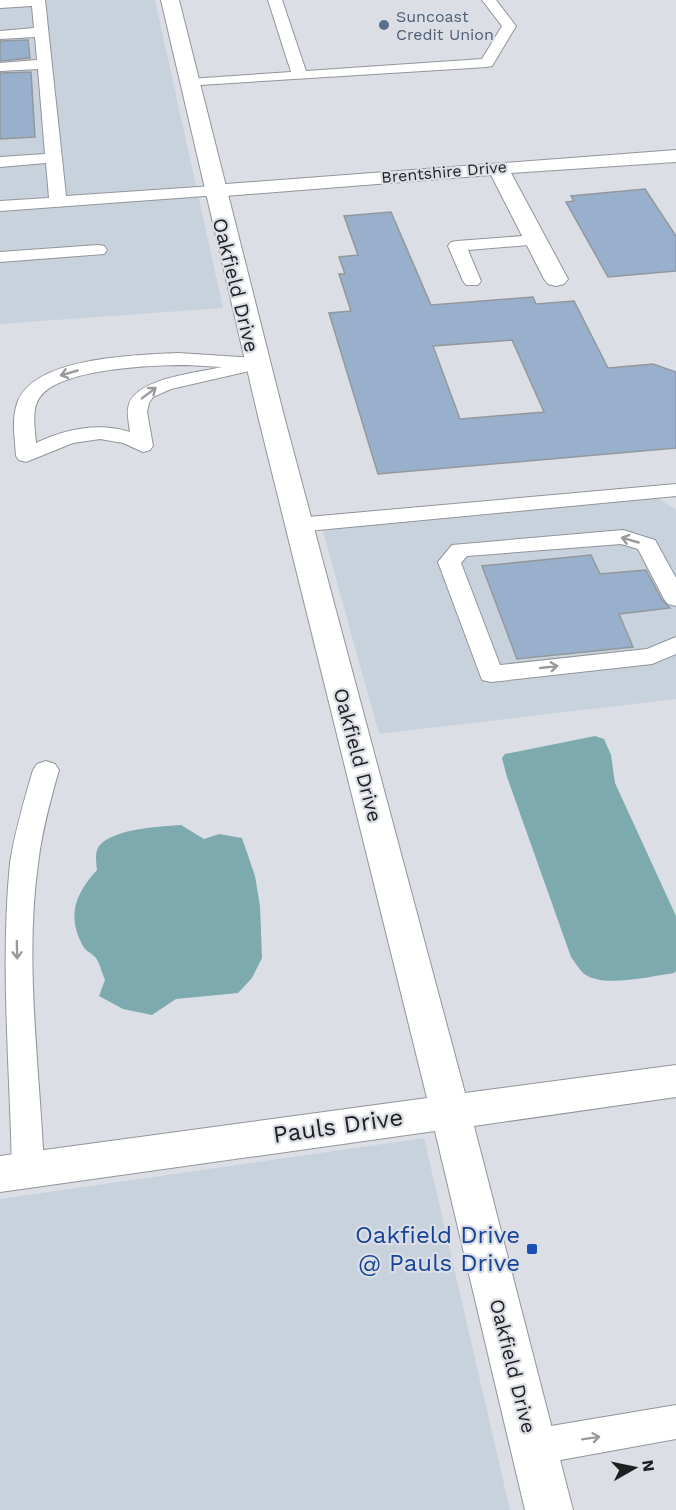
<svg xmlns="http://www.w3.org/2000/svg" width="676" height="1510" font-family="'Work Sans',sans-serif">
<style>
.built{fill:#c8d2dd}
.water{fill:#7daaae}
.building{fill:#98b0cb;stroke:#93989d;stroke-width:1.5;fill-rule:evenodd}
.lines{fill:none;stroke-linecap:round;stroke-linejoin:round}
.lane-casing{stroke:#91959a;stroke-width:2}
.street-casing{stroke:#91959a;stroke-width:2}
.secondary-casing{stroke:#91959a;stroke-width:2}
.lane{fill:#fff;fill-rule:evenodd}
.street{fill:#fff;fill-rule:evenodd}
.secondary{fill:#fff;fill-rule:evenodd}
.oneway{stroke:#999a9b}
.service-dot{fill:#5c6f8a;stroke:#dbdfe5;stroke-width:2}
.transit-dot{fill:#1a4fb4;stroke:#dbdfe5;stroke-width:2}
.labels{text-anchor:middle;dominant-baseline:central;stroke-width:4.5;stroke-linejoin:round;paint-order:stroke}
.far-service-label{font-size:16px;fill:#4e5e75;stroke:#dbdfe5;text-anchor:start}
.far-street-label{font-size:16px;fill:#1d1f21;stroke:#dbdfe5}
.street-label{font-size:20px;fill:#1d1f21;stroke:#dbdfe5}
.near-street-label{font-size:24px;fill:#1d1f21;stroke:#dbdfe5}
.near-transit-label{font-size:24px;fill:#164399;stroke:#dbdfe5;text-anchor:end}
</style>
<rect width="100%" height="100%" fill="#dbdfe5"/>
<path class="built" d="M0,0H155L223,308L0,324Z
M654,495L676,510V699L379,734L322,528Z
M424,1138L510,1510H0V1199Z"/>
<path class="water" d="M595,736L604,739L611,755L615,783L676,916V971L674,973C651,976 602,989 583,973C579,969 575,962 571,957L507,777L502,758L505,754Z
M181,825L204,839L219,834L242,838L255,876L260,906L262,958L252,978L238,993L176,999L152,1015L123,1009L99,996L105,980C102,973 100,964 96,958C92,953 85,951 83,946C66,915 76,893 97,870C96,861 94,849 102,843C120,828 158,827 181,825Z"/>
<path class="building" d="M28,40L30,58L0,61V41Z
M31,72L35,137L0,139V73Z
M645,189L676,236V271L608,277L566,202L574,201L571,196Z
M391,212L431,305L533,297L536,304L574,301L608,368L653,364L676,372V448L378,474L329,313L351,311L339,274H345L339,257L358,255L344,216ZM512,340L544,412L460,419L433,346Z
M591,555L600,574L646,570L662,600L670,608L619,614L633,647L517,659L482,566Z"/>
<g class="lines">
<g class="lane-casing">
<path id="lane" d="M0,0H45L66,196L213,186L219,187L221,191L219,195L0,211V201L49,198L46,163L0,167V157L45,154L38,69L0,71V63L37,60L35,37L0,39V31L34,28L32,6L0,8Z
M268,0H282L306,71L482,59L502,26L482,0H496L516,26L492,66L487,67L184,86L182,83L189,79L291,72Z
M536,235L542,236L545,240L542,244L468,250L481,281L478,285H466L463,281L448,246L451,242L457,241Z
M98,245L104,246L107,250L104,254L0,262V252Z
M178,353L256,358L263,360L266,364L263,368L171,389L153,397L149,403L147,412L153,446L150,450L143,452L123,443L100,439L73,443L26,462L19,460L16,456C15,438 11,418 18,401C35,357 137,355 178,353ZM187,365L222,367C197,373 138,378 129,404C126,413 129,422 130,432C98,422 66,429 36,443C35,429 31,408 40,397C61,368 154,365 187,365Z
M676,484V496L297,532L289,530L286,525L289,520L297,518Z
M623,530L655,540L676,578V606L668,604L664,599L638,549L621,544L467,556L461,563L500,665L647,649L676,637V654L652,664L491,682L482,680L438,562L452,545Z
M46,761L55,764L59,770C50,801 42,831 38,864C24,964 40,1069 44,1170L39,1180L28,1184L17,1180L12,1170C10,1069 0,964 10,863C15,831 24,801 33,770L37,764Z
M676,1405V1439L533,1465L520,1460L515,1447L520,1434L533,1429Z"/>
</g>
<g class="street-casing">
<path id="street" d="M676,150V162L511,173L568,279L564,284L556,286L548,284L544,279L491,175L213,197L205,196L202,191L205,186L213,185Z"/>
</g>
<g class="secondary-casing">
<path id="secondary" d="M161,0H179L284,416L465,1093L676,1065V1097L474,1126L573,1510H525L435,1131L0,1192V1156L427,1098L258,416Z"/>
</g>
<use href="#lane" class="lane"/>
<use href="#street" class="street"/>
<use href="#secondary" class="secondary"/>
</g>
<defs><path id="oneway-shaft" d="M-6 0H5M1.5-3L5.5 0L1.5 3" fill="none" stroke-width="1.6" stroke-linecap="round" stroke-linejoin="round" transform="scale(1.5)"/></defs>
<g class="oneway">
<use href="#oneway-shaft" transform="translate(69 373) rotate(164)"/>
<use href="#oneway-shaft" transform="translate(149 393) rotate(-37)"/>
<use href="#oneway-shaft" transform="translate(630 540) rotate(-164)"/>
<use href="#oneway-shaft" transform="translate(549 667) rotate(-6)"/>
<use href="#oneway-shaft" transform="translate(17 950) rotate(89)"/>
<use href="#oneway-shaft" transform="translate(591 1438) rotate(-9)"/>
</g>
<circle class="service-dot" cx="384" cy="25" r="6"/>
<rect class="transit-dot" x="526" y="1243" width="12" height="12" rx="3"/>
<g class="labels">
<g class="far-service-label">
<text x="396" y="16">Suncoast<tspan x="396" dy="18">Credit Union</tspan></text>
</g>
<g class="far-street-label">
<text transform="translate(444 172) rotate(-5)">Brentshire Drive</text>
</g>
<g class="street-label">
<text transform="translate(236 285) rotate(76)">Oakfield Drive</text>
<text transform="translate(358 755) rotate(75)">Oakfield Drive</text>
<text transform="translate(513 1366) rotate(76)">Oakfield Drive</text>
</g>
<g class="near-street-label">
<text transform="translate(338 1126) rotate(-8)">Pauls Drive</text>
</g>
<g class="near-transit-label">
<text x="520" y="1235">Oakfield Drive<tspan x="520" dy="28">@ Pauls Drive</tspan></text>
</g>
</g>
<g transform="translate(634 1468) rotate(81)" stroke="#dbdfe5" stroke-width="4.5" paint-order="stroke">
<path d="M0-4.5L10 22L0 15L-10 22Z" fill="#1d1f21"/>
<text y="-9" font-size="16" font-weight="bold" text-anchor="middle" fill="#1d1f21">N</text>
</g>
</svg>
